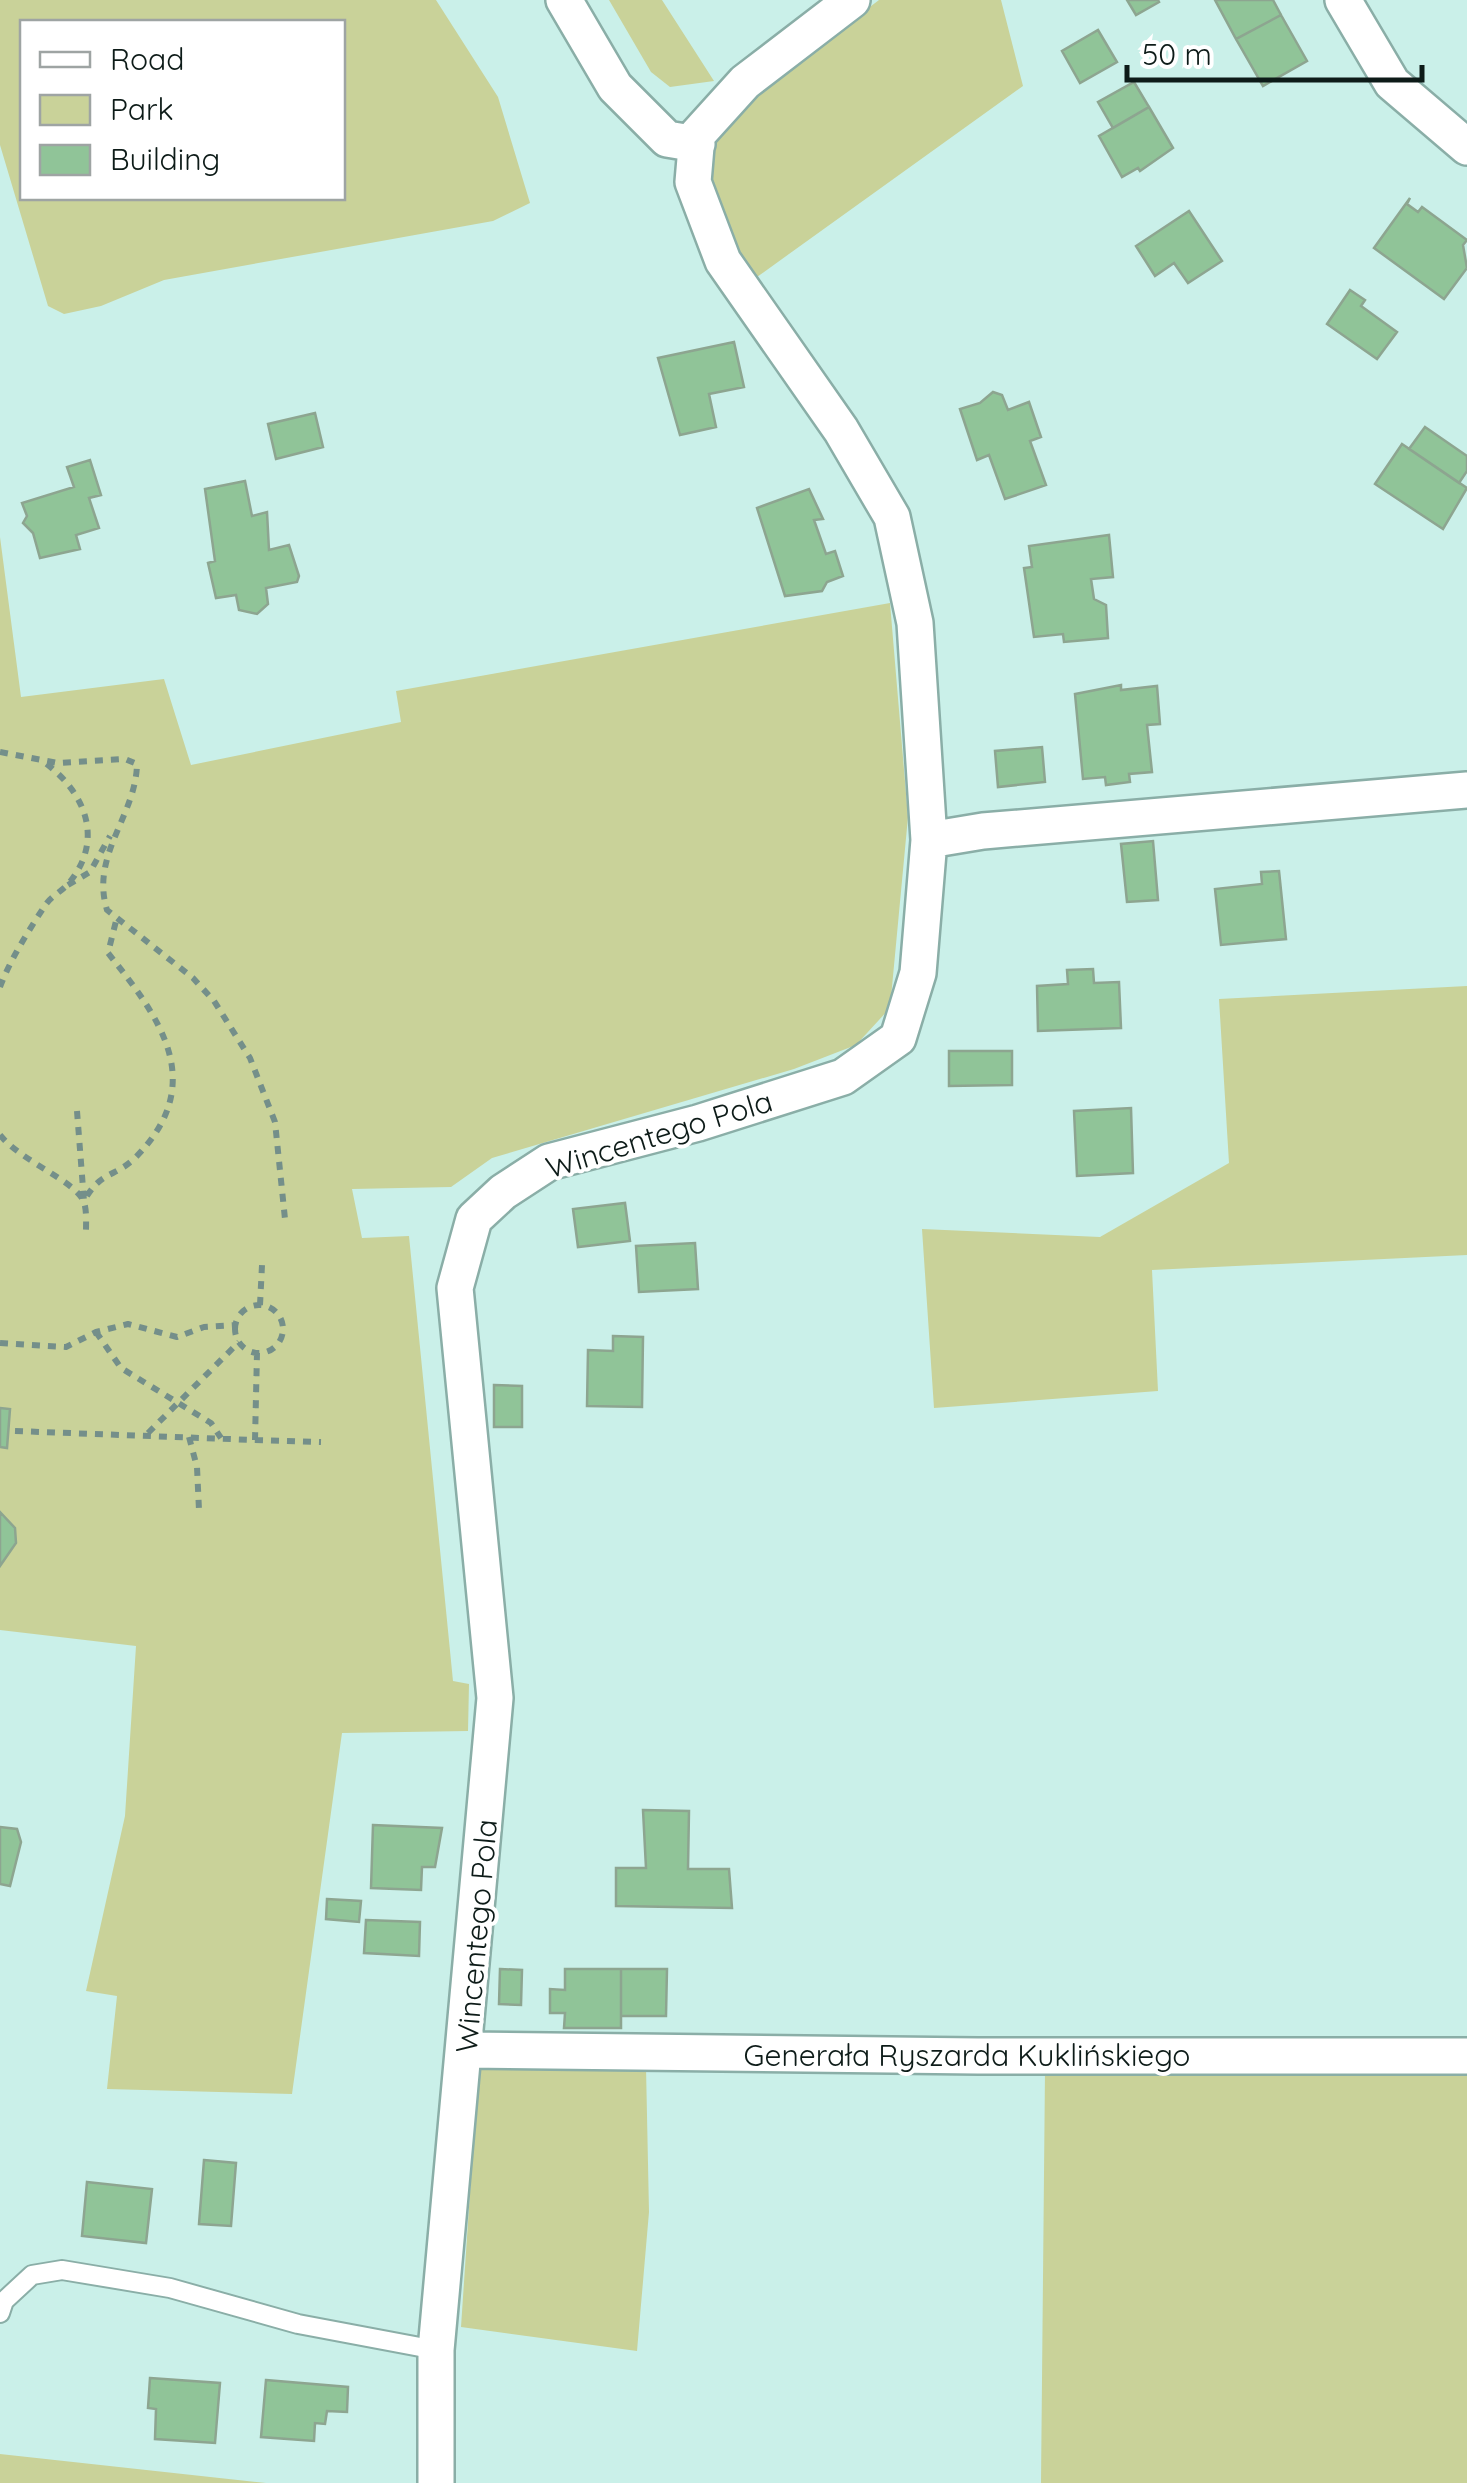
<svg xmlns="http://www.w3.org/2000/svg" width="1467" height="2483" font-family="Quicksand,sans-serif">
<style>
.green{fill:#c9d299;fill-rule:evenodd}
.building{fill:#90c498;stroke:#8da590;stroke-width:2.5}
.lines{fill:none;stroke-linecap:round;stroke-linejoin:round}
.lane-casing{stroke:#8aaea7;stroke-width:22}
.street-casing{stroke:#8aaea7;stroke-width:40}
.path{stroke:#748f8a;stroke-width:6;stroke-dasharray:8 8;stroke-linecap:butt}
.lane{stroke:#fff;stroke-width:18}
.street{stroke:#fff;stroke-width:35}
.labels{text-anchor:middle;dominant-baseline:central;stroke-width:8;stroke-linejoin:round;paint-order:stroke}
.street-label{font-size:30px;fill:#0d1b18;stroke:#fff}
</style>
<rect width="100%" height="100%" fill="#caf0e9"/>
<path class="green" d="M0,0H436L498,97L530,203L493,221L164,280L101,306L64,314L48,306L0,145ZM22,22H342V198H22Z
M609,0H662L714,81L670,87L651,72Z
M879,0H1001L1023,86L750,282L706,169L718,134L747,101Z
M0,537L21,697L164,679L191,765L401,722L396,691L890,603L908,817L890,1008L856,1045L794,1069L492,1158L451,1187L352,1189L362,1238L409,1236L453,1681L469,1684L468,1731L342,1733L292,2094L107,2089L117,1996L86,1991L125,1816L136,1646L0,1630Z
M1467,986V1255L1152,1270L1158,1391L934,1408L922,1229L1100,1237L1229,1163L1219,999Z
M488,2061L646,2067L649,2212L637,2351L461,2327L478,2073Z
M1322,2066L1467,2075V2483H1041L1045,2071Z
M0,2454L266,2483H0Z"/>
<path class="building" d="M1127,0H1158L1159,2L1136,15Z
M1215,0H1273L1281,15L1236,39Z
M1281,15L1307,61L1263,86L1236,39Z
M1098,30L1117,62L1080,83L1062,51Z
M1134,82L1149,107L1113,128L1098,102Z
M1149,107L1173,148L1140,171L1138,168L1122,177L1099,136Z
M1410,198L1407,204L1418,212L1422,207L1467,240L1463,245L1467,268L1444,299L1374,248Z
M1189,211L1222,261L1188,283L1174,263L1155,276L1136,246Z
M1350,290L1365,300L1361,306L1397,332L1377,359L1327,324Z
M734,342L744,387L709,394L716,427L680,435L658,358Z
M993,392L1002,395L1008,410L1029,402L1041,437L1030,441L1046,485L1005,499L989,455L977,460L960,409L980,403Z
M315,413L323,447L276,459L268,424Z
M1425,427L1467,456V471L1459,483L1409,449Z
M1402,444L1467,488L1443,529L1375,484Z
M90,460L101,495L89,498L99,528L76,535L80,549L40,558L33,533L23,523L27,516L22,503L74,487L67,467Z
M245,481L252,516L267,512L269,550L289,545L299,576L297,582L266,588L268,604L257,614L239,610L236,595L216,598L208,563L215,561L205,489Z
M809,489L823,519L814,520L826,554L835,551L843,576L827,582L822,591L785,596L757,508Z
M1109,535L1113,577L1091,579L1094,599L1106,605L1108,638L1064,642L1063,634L1034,637L1024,568L1032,567L1029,546Z
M1121,685V690L1157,686L1160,724L1147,725L1152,772L1129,774L1130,782L1106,785L1105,777L1083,779L1075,694Z
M1042,747L1045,782L998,787L995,751Z
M1153,841L1158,900L1127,902L1121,844Z
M1279,871L1286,939L1221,945L1215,889L1262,884L1261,872Z
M1093,969L1094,983L1119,982L1121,1028L1038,1031L1037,986L1068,984L1067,970Z
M949,1051H1012V1085L949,1086Z
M1131,1108L1133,1173L1077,1176L1074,1111Z
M625,1203L630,1241L578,1247L573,1209Z
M695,1243L698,1289L639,1292L636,1246Z
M613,1336L643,1337L642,1407L587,1406L588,1350L613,1351Z
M494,1385L522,1386V1427H494Z
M0,1408L10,1409L7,1448L0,1447Z
M0,1512L15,1528L16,1543L0,1566Z
M643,1810L689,1811L688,1869H729L732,1908L616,1906V1868H646Z
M373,1825L442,1828L435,1867H422L421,1890L371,1888Z
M0,1827L17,1829L21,1842L10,1886L0,1884Z
M327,1899L361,1901L359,1922L326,1919Z
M366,1920L420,1922L419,1956L364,1953Z
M500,1969L522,1970L521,2005L499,2004Z
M565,1969H621V2028H564L565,2013H550V1989L565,1990Z
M621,1969H667L666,2016H621Z
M204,2160L236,2163L231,2226L199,2224Z
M87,2182L152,2189L146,2243L82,2236Z
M150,2378L220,2383L215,2443L155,2439L156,2409L148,2408Z
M266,2380L348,2387L347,2412L327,2411L325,2424L315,2423L314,2441L261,2437Z"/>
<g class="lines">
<g class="lane-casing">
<path id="lane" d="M0,2313L4,2301L32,2275L62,2270L170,2288L298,2324L436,2350"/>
</g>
<g class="street-casing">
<path id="street" d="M564,0L615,87L667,139L697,144
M1343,0L1392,83L1467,147
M929,840L983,831L1467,790
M467,2050L978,2056H1467
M436,2483V2350L495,1698L455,1288L474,1219L503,1192L549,1162L698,1123L843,1077L898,1038L918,973L929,840L915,623L892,517L841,430L723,261L693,182L697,135L745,82L852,0"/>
</g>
<path class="path" d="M0,752L58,763L125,759L137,764C136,816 90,855 107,910L193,978L214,1001L250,1058L275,1122L285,1219
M68,885L90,872L110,836
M0,987C11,958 29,930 46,904C52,896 62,891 69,883C105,839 85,792 44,762
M77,1111L84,1201C101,1170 115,1178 136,1157C208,1083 161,1019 108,953L116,921
M0,1135C21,1161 73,1180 83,1200C87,1208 86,1222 86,1232
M260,1305L262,1265
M235 1329a24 24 0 1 1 48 0a24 24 0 1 1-48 0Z
M96,1332L121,1368L211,1423L221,1438
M0,1343L66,1347L96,1332L128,1324L177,1337L204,1327L236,1325
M15,1431L255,1440L257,1353
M148,1433L239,1342
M189,1437L197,1467L199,1510
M255,1440L321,1442"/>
<use href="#lane" class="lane"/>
<use href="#street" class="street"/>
</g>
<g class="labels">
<g class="street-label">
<text transform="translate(659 1134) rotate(-17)">Wincentego Pola</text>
<text transform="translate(476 1936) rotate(-85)">Wincentego Pola</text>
<text x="967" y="2055">Generała Ryszarda Kuklińskiego</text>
</g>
</g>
<rect x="20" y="20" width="325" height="180" fill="#ffffff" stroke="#9ea4a3" stroke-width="2.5"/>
<rect x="40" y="52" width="50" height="15" fill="#ffffff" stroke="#9ea4a3" stroke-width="2.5"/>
<text x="110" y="70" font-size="30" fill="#0d1b18">Road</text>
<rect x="40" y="95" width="50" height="30" fill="#c9d299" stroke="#9ea4a3" stroke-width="2.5"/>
<text x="110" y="120" font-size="30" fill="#0d1b18">Park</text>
<rect x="40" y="145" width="50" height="30" fill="#90c498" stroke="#9ea4a3" stroke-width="2.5"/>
<text x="110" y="170" font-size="30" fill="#0d1b18">Building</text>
<path d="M1127 65v15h295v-15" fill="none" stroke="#0d1b18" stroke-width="5"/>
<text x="1142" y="65" font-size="30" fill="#0d1b18" stroke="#ffffff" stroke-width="8" paint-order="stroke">50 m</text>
</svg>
